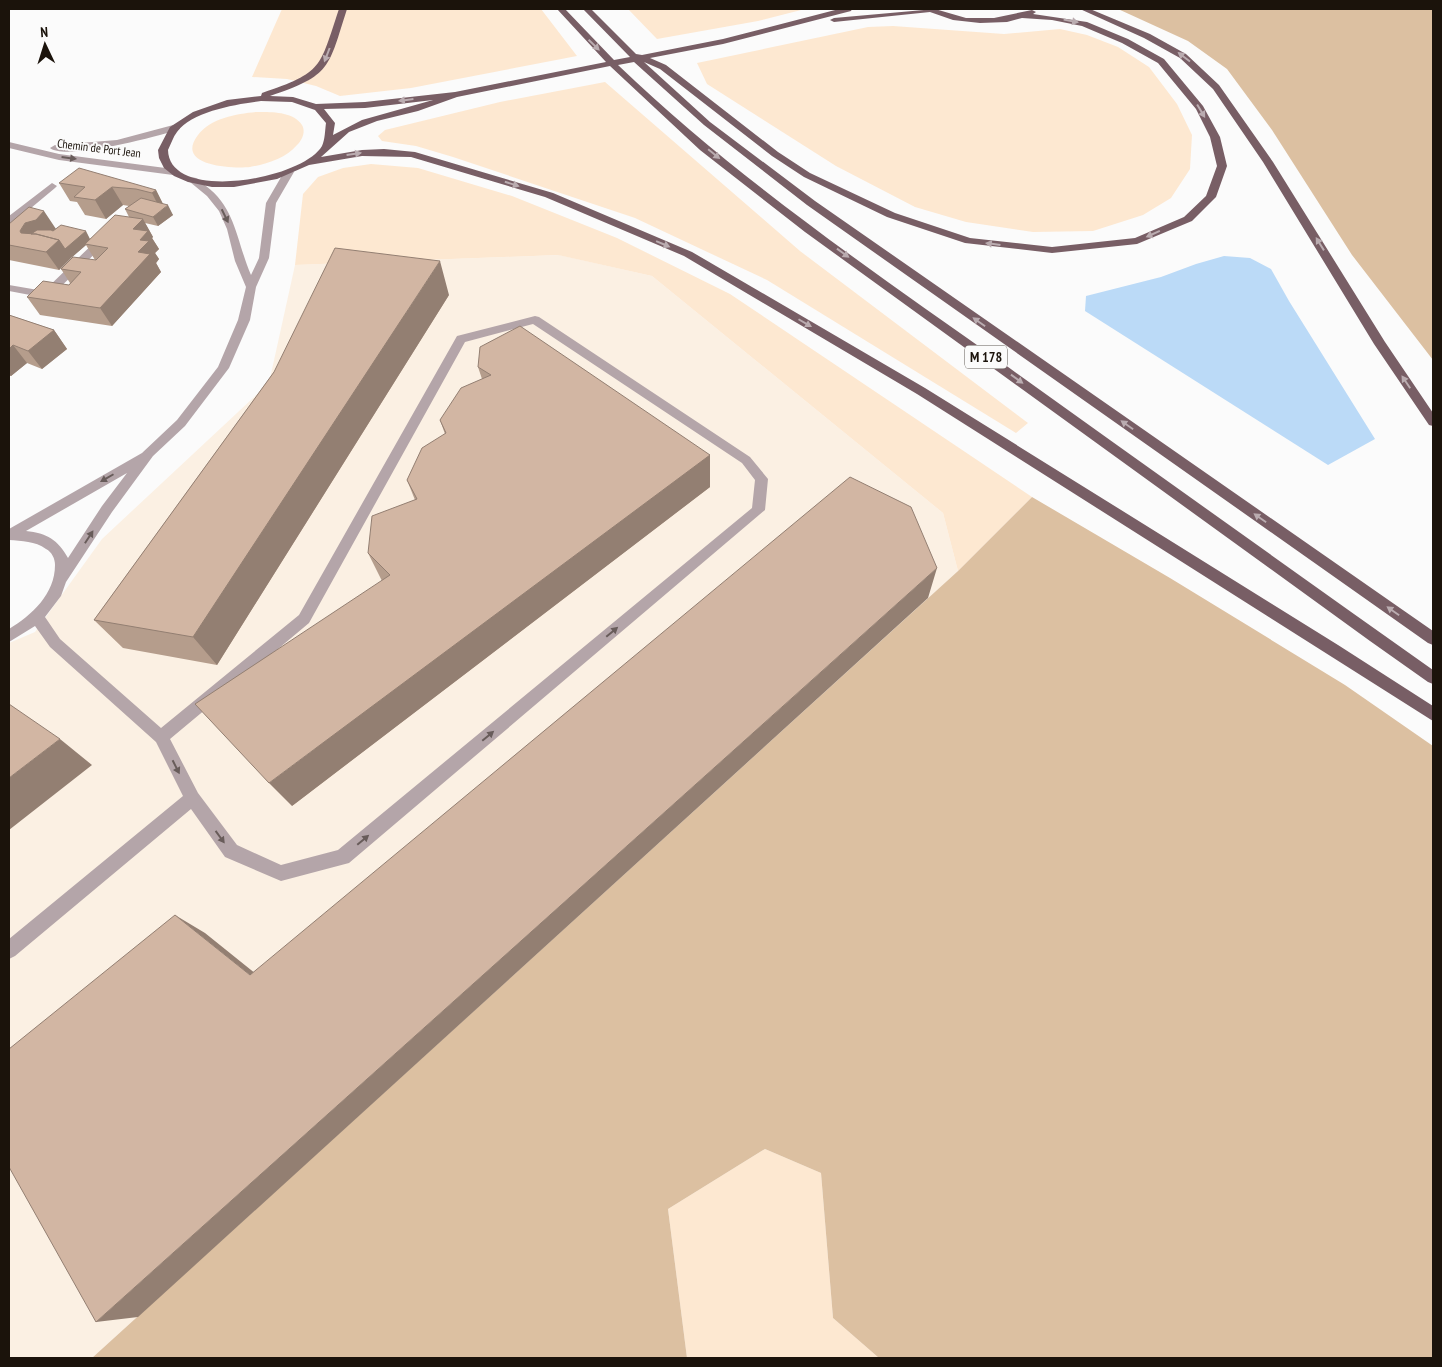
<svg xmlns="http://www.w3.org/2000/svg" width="1442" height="1367" font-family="'PT Sans Narrow',sans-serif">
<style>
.built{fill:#fbf0e3}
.green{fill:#fde8d1}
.forest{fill:#dcc0a1}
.water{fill:#bbdaf7}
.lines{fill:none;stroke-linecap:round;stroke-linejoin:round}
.minor{fill:#b4a5a9;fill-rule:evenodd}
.major{fill:#785e65;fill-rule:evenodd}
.wall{fill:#b59d8c}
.shaded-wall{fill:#937f72}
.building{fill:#d2b6a3;stroke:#937f72}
.oneway{fill:#baacb0}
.oneway2{fill:#685c5a}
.labels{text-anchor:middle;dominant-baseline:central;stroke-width:4;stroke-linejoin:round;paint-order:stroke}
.far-street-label{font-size:12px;fill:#1b130b;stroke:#fbfbfb}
.shield{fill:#fbfbfb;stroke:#5e5953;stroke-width:1}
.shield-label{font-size:14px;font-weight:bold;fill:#1b130b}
</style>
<rect width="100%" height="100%" fill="#fbfbfb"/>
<path class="built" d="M559,255L652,276L943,513L958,571L92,1358H9V643L35,632L102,539L269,383L295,265Z"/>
<path class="green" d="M282,9H541L577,56L411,88L340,96L316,86L287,79L252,77Z
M628,9H805L758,21L657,39Z
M893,26L1004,34L1060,29L1087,35L1118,47L1149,67L1177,104L1192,135L1190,169L1171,198L1143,215L1093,231L1033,232L966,222L915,207L836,166L707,84L697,63L868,27Z
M605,82L800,251L1028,423L1016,433L767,280L635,218L453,157L416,146L382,141L378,136L385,130L500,102Z
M256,112C270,112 293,111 302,125C306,132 302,140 297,145C286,158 267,164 250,167C232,169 174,166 198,135C211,118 236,114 256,112Z
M371,164L418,168L512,196L617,238L730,294L1032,497L958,571L943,513L652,276L558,255L295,265L303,194L318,177L343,168Z
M765,1149L821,1173L833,1318L879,1358H687L668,1209Z"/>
<path class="forest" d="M1118,9H1433V360L1352,255L1272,130L1227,69L1188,41Z
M1032,497L1170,578L1345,685L1433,746V1358H879L833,1318L821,1173L765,1149L668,1209L687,1358H92L958,571Z"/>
<path class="water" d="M1224,256L1250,258L1271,269L1289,301L1375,439L1328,465L1085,311L1086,296L1161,277L1196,264Z"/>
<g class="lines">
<path class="minor" d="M177,124L180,125V129C159,136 66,161 50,148L55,145L117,140Z
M9,142L59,154L173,169L178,172L173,175L59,160L9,148Z
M289,169L294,172L276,203L269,258L256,287L250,320L229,368L185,426L153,456L112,512L66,582L61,596L45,617L60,639L161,728L299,615L457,336L535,316L539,317L750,457L768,479L765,510L349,863L281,881L225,857L191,809L15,956L9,959V939L183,796L156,742L50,647L35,626L9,642V629C32,615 55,594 55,565C55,559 52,552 46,549C35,541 22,541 9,540V529L142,453L177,420L218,367L238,320L246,287L235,261L227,229L219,211L207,196L190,182V178C197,176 201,181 206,186C236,208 237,243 251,275L259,258L266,203L284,172ZM533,324L742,463L755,480L752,508L338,850L281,865L237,845L198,793L170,739L309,623L465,342ZM127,473L102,506L68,558C58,540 47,533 26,531Z
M52,183L57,186L55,188L13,223L9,224V216Z
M104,236L108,237L109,239L108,241L50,297L46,298L9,291V285L44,291L100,237Z"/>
<path class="major" d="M339,9H347C328,68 332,75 270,96L293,97L316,104L365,102L455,92L606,62L557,9H565L614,60L630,57L583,9H591L636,54L642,55L723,39L839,9H852L851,11L723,44L650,58L666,65L778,152L810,173L895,213L970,238L1052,247L1135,238L1184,217L1206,196L1217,166L1210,137L1196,109L1158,63L1122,43L1082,26L1052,20L1022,18L1007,22L980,23L953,20L930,12L834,22L830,20L834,18L935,9L966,18H994L1032,10L1036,12L1033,14L1087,22L1128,39L1164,59L1203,106L1220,137L1227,166L1216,197L1192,221L1137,244L1052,253L965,243L887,217L804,177L772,156L660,69L644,62L710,122L815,201L1433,631V645L1428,643L807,205L704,125L634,62L618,65C735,177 868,268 1001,362C1145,465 1289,568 1433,670V684L1428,682L1370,641L805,232L700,150L610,66L457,97L418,111L377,121L349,132L321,157L362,150L384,149L415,152L553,193L692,252L925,388L1338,645L1433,706V721L917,394L684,256L545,197L411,157L362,156L309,165L277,179L234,187H212L188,182L174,176L164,168L159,158L158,150L170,127L193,112L227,100L261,96L262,93C324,72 319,68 339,9ZM433,100L362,120L333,135L335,123L324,109L365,108ZM261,101L292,102L315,110L326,123C325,130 325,140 322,146C302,180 169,203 168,150C171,144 173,137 177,132C192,111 237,104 261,101Z
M1080,9H1090L1150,34L1186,54L1219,85L1273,162L1385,342L1433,413V426L1429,425L1374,344L1263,162L1213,89L1180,58L1144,38Z"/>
</g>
<path class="wall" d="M59,183L156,190L163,204L173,215L158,226L145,223L153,237L152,238L159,249L155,253L159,259L156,263L161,272L112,326L40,315L27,297L69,285L70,283L61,269L95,260L86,245L71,258L59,270L9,260V224L56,229L90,239L129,217L125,209L129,206L123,205L106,219L85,215L77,202L70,201Z
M449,295L217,665L123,648L94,620L274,372Z
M9,315L54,330L67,349L42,369L27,363L11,376H9Z
M478,367L710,455V487L292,806L382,581L368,553L415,500L407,480L445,434L440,420L482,379Z"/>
<path class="shaded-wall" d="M112,187L123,205L106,219L95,200Z
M156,190L165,208L168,205L173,215L158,226L153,217L161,211L152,193Z
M44,211L56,229L49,238L26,240L20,231L25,223Z
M143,219L153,237L152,238L159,249L155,253L159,259L156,263L161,272L112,326L100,308L138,252L133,229Z
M86,231L91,241L85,244L86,245L71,258L59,270L46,252L59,240Z
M440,261L449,295L217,665L193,637Z
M54,330L67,349L42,369L28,351Z
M13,345L27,363L11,376L9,374V349Z
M710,455V487L292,806L269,783Z
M937,568L928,598L138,1317L96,1322Z
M60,739L92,765L9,830V778Z
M175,915L205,933L277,991L250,975Z"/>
<path class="building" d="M79,168L156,190L152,193L136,189L112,187L95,200L74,197L85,187L59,183Z
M141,198L168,205L153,217L125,209Z
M29,207L44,211L36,220L25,223L20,231L21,233L36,234L59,240L46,252L9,245V224Z
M115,215L143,219L133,229L148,231L140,240L149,241L138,252L150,254L100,308L27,297L43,281L69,285L81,272L61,269L73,257L96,260L108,248L85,244Z
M61,225L86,231L65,249L59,240L36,234H31L37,230H51L53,231Z
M335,248L440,261L193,637L94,620L274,372Z
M9,315L54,330L28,351L13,345L9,349Z
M520,326L710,455L269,783L195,704L390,575L368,553L372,516L417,499L407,480L422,448L446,433L440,420L461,388L491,375L478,367L480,347Z
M850,477L911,507L937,568L96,1322L9,1167V1049L175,915L250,975Z
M9,704L60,739L9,778Z"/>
<defs><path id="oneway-solid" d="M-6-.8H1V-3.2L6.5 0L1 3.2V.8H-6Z" transform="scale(1.25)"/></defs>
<g class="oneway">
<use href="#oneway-solid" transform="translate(1071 21) rotate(11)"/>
<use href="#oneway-solid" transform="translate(594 45) rotate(44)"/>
<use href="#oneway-solid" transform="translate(327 55) rotate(111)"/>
<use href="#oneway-solid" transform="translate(1184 57) rotate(-143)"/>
<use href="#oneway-solid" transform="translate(406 100) rotate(173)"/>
<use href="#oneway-solid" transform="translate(1201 111) rotate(59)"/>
<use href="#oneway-solid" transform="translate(354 154) rotate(-8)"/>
<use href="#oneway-solid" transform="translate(714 154) rotate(39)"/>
<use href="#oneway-solid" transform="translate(512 184) rotate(17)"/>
<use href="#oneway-solid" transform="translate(1153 234) rotate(156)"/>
<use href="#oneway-solid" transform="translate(663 244) rotate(23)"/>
<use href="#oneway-solid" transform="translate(993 244) rotate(-173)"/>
<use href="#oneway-solid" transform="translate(1320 244) rotate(-122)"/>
<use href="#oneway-solid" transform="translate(843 253) rotate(36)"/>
<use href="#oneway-solid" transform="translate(979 322) rotate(-145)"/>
<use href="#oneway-solid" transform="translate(805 323) rotate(30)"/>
<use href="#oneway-solid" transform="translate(1017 379) rotate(36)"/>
<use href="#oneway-solid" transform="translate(1406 382) rotate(-124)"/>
<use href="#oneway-solid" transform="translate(1127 425) rotate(-145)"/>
<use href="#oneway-solid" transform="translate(1260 518) rotate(-145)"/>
<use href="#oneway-solid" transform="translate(1393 611) rotate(-145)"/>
</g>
<g class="oneway2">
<use href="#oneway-solid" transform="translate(69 158) rotate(7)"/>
<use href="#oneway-solid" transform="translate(225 216) rotate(64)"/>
<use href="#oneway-solid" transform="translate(107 478) rotate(150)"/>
<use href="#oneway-solid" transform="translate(89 537) rotate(-57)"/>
<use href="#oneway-solid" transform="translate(612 632) rotate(-40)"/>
<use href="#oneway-solid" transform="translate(488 736) rotate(-40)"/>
<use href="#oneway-solid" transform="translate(176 767) rotate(63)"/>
<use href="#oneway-solid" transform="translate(220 837) rotate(54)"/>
<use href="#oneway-solid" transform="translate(363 840) rotate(-40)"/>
</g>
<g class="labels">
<g class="far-street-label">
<text transform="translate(99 148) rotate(7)">Chemin de Port Jean</text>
</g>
<rect class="shield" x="965" y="345.5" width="42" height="23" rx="4"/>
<g class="shield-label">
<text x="986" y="357">M 178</text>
</g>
</g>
<rect width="1442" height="1367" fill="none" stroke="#1b130b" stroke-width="20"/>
<g transform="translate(45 45) rotate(356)" stroke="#fbfbfb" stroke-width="4" paint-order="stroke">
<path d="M0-4L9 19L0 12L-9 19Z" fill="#1b130b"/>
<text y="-8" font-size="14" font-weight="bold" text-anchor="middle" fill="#1b130b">N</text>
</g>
</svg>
